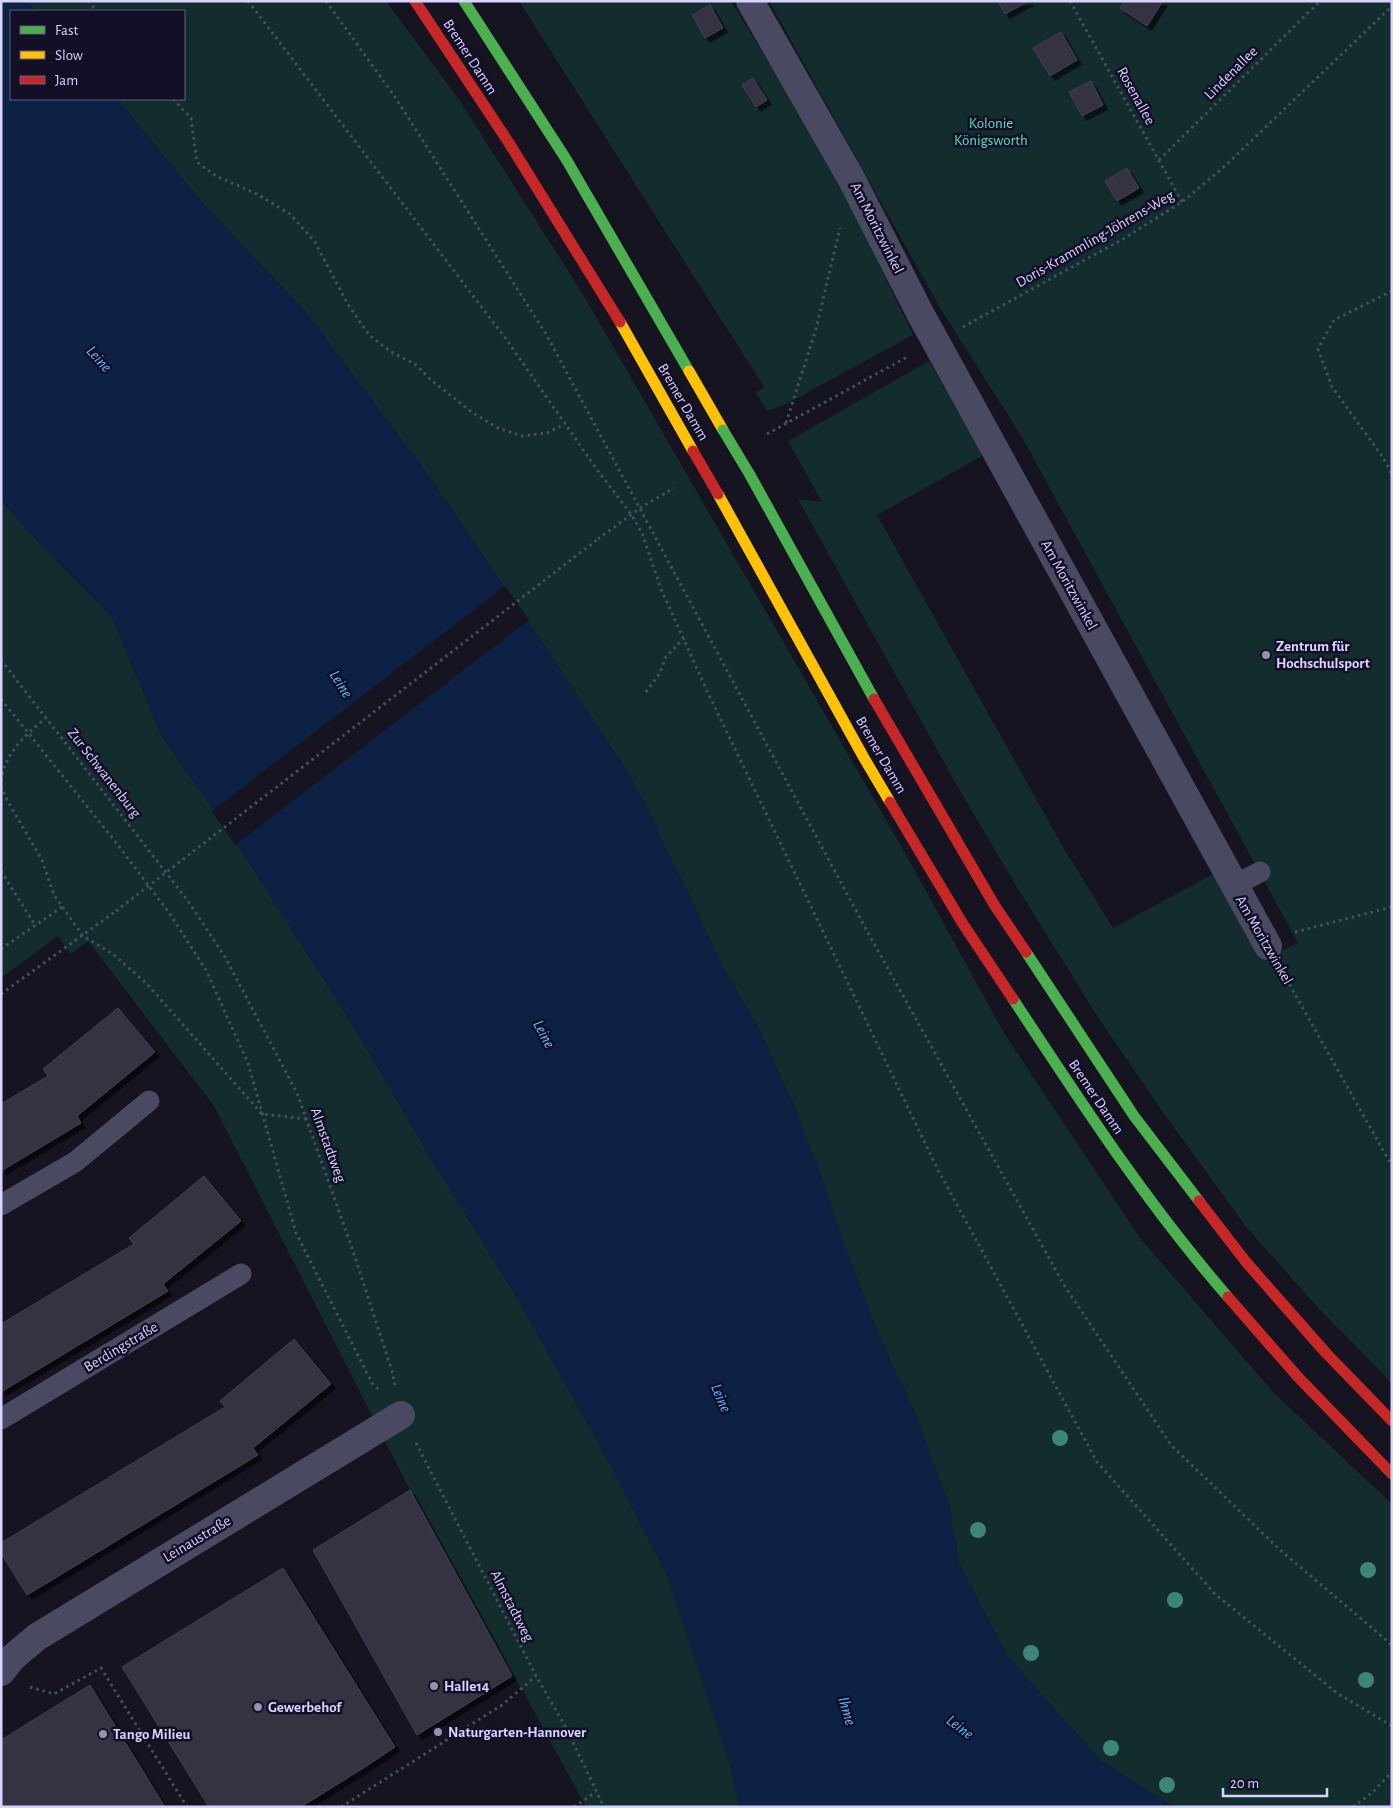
<svg xmlns="http://www.w3.org/2000/svg" width="1393" height="1808" font-family="'Alegreya Sans',sans-serif">
<style>
.green{fill:#132c2d}
.water{fill:#0d2144}
.pier{fill:#161421}
.building{fill:#343243;stroke:#433f54;filter:url(#shadow)}
.lines{fill:none;stroke-linecap:round;stroke-linejoin:round}
.path{stroke:#44505f;stroke-width:3;stroke-dasharray:2.5 4;stroke-linecap:butt}
.lane{stroke:#4a4962;stroke-width:21}
.street{stroke:#4a4962;stroke-width:28}
.fast{stroke:#4caf50;stroke-width:11}
.slow{stroke:#ffc107;stroke-width:11}
.jam{stroke:#c62828;stroke-width:11}
.path-bridge{stroke:#44505f;stroke-width:3;stroke-dasharray:2.5 4;stroke-linecap:butt}
.fast-bridge{stroke:#4caf50;stroke-width:11}
.jam-bridge{stroke:#c62828;stroke-width:11}
.tree{fill:#3e8478}
.poi-dot{fill:#9591b1;stroke:#130f26;stroke-width:2}
.labels{text-anchor:middle;dominant-baseline:central;stroke-width:5;stroke-linejoin:round;paint-order:stroke}
.street-label{font-size:15px;fill:#d9d4ff;stroke:#130f26}
.park-label{font-size:15px;fill:#5fe0c0;stroke:#130f26}
.poi-label{font-size:15px;font-weight:bold;fill:#d9d4ff;stroke:#130f26;text-anchor:start}
.water-label{font-size:16px;font-style:italic;fill:#62b6ff;stroke:#130f26}
</style>
<defs>
<filter id="shadow"><feDropShadow dx="4.5" dy="4.5" stdDeviation="0" flood-color="#0009"/></filter>
</defs>
<rect width="100%" height="100%" fill="#161421"/>
<path class="green" d="M26,1H386L460,101L584,296L905,853L1004,1033L1140,1238L1273,1392L1392,1504V1807H1174L1101,1761L1008,1657L959,1563L949,1506L916,1416L877,1331L845,1247L821,1176L791,1099L758,1027L726,973L621,762L546,648L430,478L304,310L204,205L117,99H184V11H36Z
M519,1H731L830,162L913,335L788,403L767,411L756,393L764,387Z
M769,1H1392V1383L1321,1311L1247,1228L1162,1111L1096,1014L1015,884L959,789L798,499L822,502L788,441L929,361L984,455L877,515L1063,847L1113,928L1213,874L1264,960L1298,943L1023,439L940,308Z
M1,500L41,545L112,617L162,736L238,845L353,1025L432,1160L515,1294L595,1436L666,1572L730,1764L740,1807H586L522,1689L512,1676L410,1490L214,1106L88,941L71,954L58,936L1,978Z"/>
<path class="water" d="M1,1H26L36,11H11V99H117L204,205L304,310L430,478L546,648L621,762L646,805L726,973L758,1027L791,1099L821,1176L845,1247L877,1331L916,1416L949,1506L959,1563L1008,1657L1101,1761L1174,1807H740L730,1764L666,1572L595,1436L515,1294L432,1160L353,1025L238,845L162,736L112,617L41,545L1,500Z"/>
<path class="pier" d="M505,586L529,620L235,845L212,811Z"/>
<path class="building" d="M998,1H1029L1005,14Z
M1125,1H1163L1147,26L1120,8Z
M710,5L723,28L705,38L692,15Z
M1061,32L1077,60L1050,76L1033,48Z
M753,78L767,100L756,107L742,85Z
M1091,81L1103,105L1082,116L1069,92Z
M1127,168L1139,188L1117,201L1105,181Z
M118,1008L155,1052L77,1116L81,1123L1,1171V1104L48,1076L43,1069Z
M204,1176L241,1221L163,1284L168,1291L1,1392V1324L134,1244L129,1238Z
M294,1339L331,1384L253,1448L258,1455L27,1595L1,1553V1543L225,1407L220,1401Z
M410,1490L512,1676L417,1735L313,1550Z
M283,1568L395,1747L365,1767L301,1807H209L122,1667Z
M90,1685L165,1807H1V1740Z"/>
<g class="lines">
<path class="path" d="M88,1L97,11
M248,1L506,339L598,471L631,514L642,533L661,589L708,693L938,1170L1097,1462L1215,1594L1337,1693L1392,1726
M326,1L395,97L546,334L867,931L1064,1285L1171,1445L1279,1549L1392,1645
M1070,1L1182,202
M173,99L191,118L197,162L216,176L257,194L290,214L315,242L347,303L369,335L391,352L415,364L431,380L473,413L498,428L523,436L547,433L565,424
M1159,160L1320,1
M1392,291L1334,320L1318,349L1332,387L1382,456L1392,474
M963,327L1123,239L1182,202L1225,166L1392,6
M786,423L816,329L840,228
M767,434L909,356
M598,539L640,508L674,488
M1,660L188,901L225,957L297,1093L351,1245L392,1371L395,1385
M646,692L660,673L665,658L684,638
M1,699L114,840L170,914L206,970L248,1063L296,1233L372,1383L380,1391
M1,781C5,753 25,735 46,718
M1,786L7,800L42,860L54,895L83,936L113,954L147,984L262,1114L307,1119
M1,871L35,925
M1295,932L1392,907
M1,949L62,907
M1283,973L1392,1166
M1,994L116,911
M416,1443L536,1676L565,1726L604,1807
M30,1687L54,1694L101,1668L187,1807
M341,1807L502,1705L536,1676
M574,1807L596,1792
M1353,1807L1373,1792L1392,1772"/>
<path class="lane" d="M1233,886L1260,872
M1,1205L75,1162L149,1101
M1,1419L241,1274"/>
<path class="street" d="M750,1L851,178L921,315L1268,946
M1,1672L12,1658L37,1637L401,1415"/>
<path class="fast" d="M464,1L566,159L689,371
M750,475L874,699
M1026,952L1134,1116L1199,1201
M1013,999C1080,1101 1147,1204 1228,1297"/>
<path class="slow" d="M620,322L693,451
M689,371L723,430
M718,494L864,758L890,802"/>
<path class="jam" d="M415,1L509,143L620,322
M874,699L995,906L1026,952
M890,802L963,924L1013,999
M1199,1201L1246,1262L1326,1353L1392,1421
M1228,1297L1298,1377L1392,1474"/>
<path class="path-bridge" d="M116,911L598,539"/>
<path class="fast-bridge" d="M723,430L750,475"/>
<path class="jam-bridge" d="M693,451L718,494"/>
</g>
<g class="tree">
<circle cx="1060" cy="1438" r="8"/>
<circle cx="978" cy="1530" r="8"/>
<circle cx="1368" cy="1570" r="8"/>
<circle cx="1175" cy="1600" r="8"/>
<circle cx="1031" cy="1653" r="8"/>
<circle cx="1366" cy="1680" r="8"/>
<circle cx="1111" cy="1748" r="8"/>
<circle cx="1167" cy="1785" r="8"/>
</g>
<g class="poi-dot">
<circle cx="1266" cy="655" r="5"/>
<circle cx="434" cy="1686" r="5"/>
<circle cx="258" cy="1707" r="5"/>
<circle cx="438" cy="1732" r="5"/>
<circle cx="103" cy="1734" r="5"/>
</g>
<g class="labels">
<g class="street-label">
<text transform="translate(470 57) rotate(57)">Bremer Damm</text>
<text transform="translate(1231 73) rotate(-45)">Lindenallee</text>
<text transform="translate(1136 96) rotate(61)">Rosenallee</text>
<text transform="translate(877 228) rotate(63)">Am Moritzwinkel</text>
<text transform="translate(1095 239) rotate(-30)">Doris-Krammling-Jöhrens-Weg</text>
<text transform="translate(683 402) rotate(60)">Bremer Damm</text>
<text transform="translate(1069 585) rotate(61)">Am Moritzwinkel</text>
<text transform="translate(881 755) rotate(60)">Bremer Damm</text>
<text transform="translate(104 773) rotate(52)">Zur Schwanenburg</text>
<text transform="translate(1264 940) rotate(60)">Am Moritzwinkel</text>
<text transform="translate(1096 1097) rotate(56)">Bremer Damm</text>
<text transform="translate(328 1145) rotate(70)">Almstadtweg</text>
<text transform="translate(121 1347) rotate(-31)">Berdingstraße</text>
<text transform="translate(197 1539) rotate(-31)">Leinaustraße</text>
<text transform="translate(512 1606) rotate(63)">Almstadtweg</text>
</g>
<g class="park-label">
<text x="991" y="123">Kolonie<tspan x="991" dy="17">Königsworth</tspan></text>
</g>
<g class="poi-label">
<text x="1276" y="646">Zentrum für<tspan x="1276" dy="17">Hochschulsport</tspan></text>
<text x="444" y="1686">Halle14</text>
<text x="268" y="1707">Gewerbehof</text>
<text x="448" y="1732">Naturgarten-Hannover</text>
<text x="113" y="1734">Tango Milieu</text>
</g>
<g class="water-label">
<text transform="translate(99 359) rotate(48)">Leine</text>
<text transform="translate(341 684) rotate(58)">Leine</text>
<text transform="translate(544 1034) rotate(62)">Leine</text>
<text transform="translate(721 1398) rotate(67)">Leine</text>
<text transform="translate(847 1711) rotate(74)">Ihme</text>
<text transform="translate(960 1727) rotate(37)">Leine</text>
</g>
</g>
<rect width="1393" height="1808" fill="none" stroke="#d9d4ff" stroke-width="5"/>
<rect x="10" y="10" width="175" height="90" fill="#130f26" stroke="#625e7d"/>
<rect x="20" y="26" width="25" height="8" fill="#4caf50" stroke="#625e7d"/>
<text x="55" y="35" font-size="15" fill="#d9d4ff">Fast</text>
<rect x="20" y="51" width="25" height="8" fill="#ffc107" stroke="#625e7d"/>
<text x="55" y="60" font-size="15" fill="#d9d4ff">Slow</text>
<rect x="20" y="76" width="25" height="8" fill="#c62828" stroke="#625e7d"/>
<text x="55" y="85" font-size="15" fill="#d9d4ff">Jam</text>
<path d="M1223 1788v8h104v-8" fill="none" stroke="#d9d4ff" stroke-width="2.5"/>
<text x="1230" y="1788" font-size="15" fill="#d9d4ff" stroke="#130f26" stroke-width="4" paint-order="stroke">20 m</text>
</svg>
